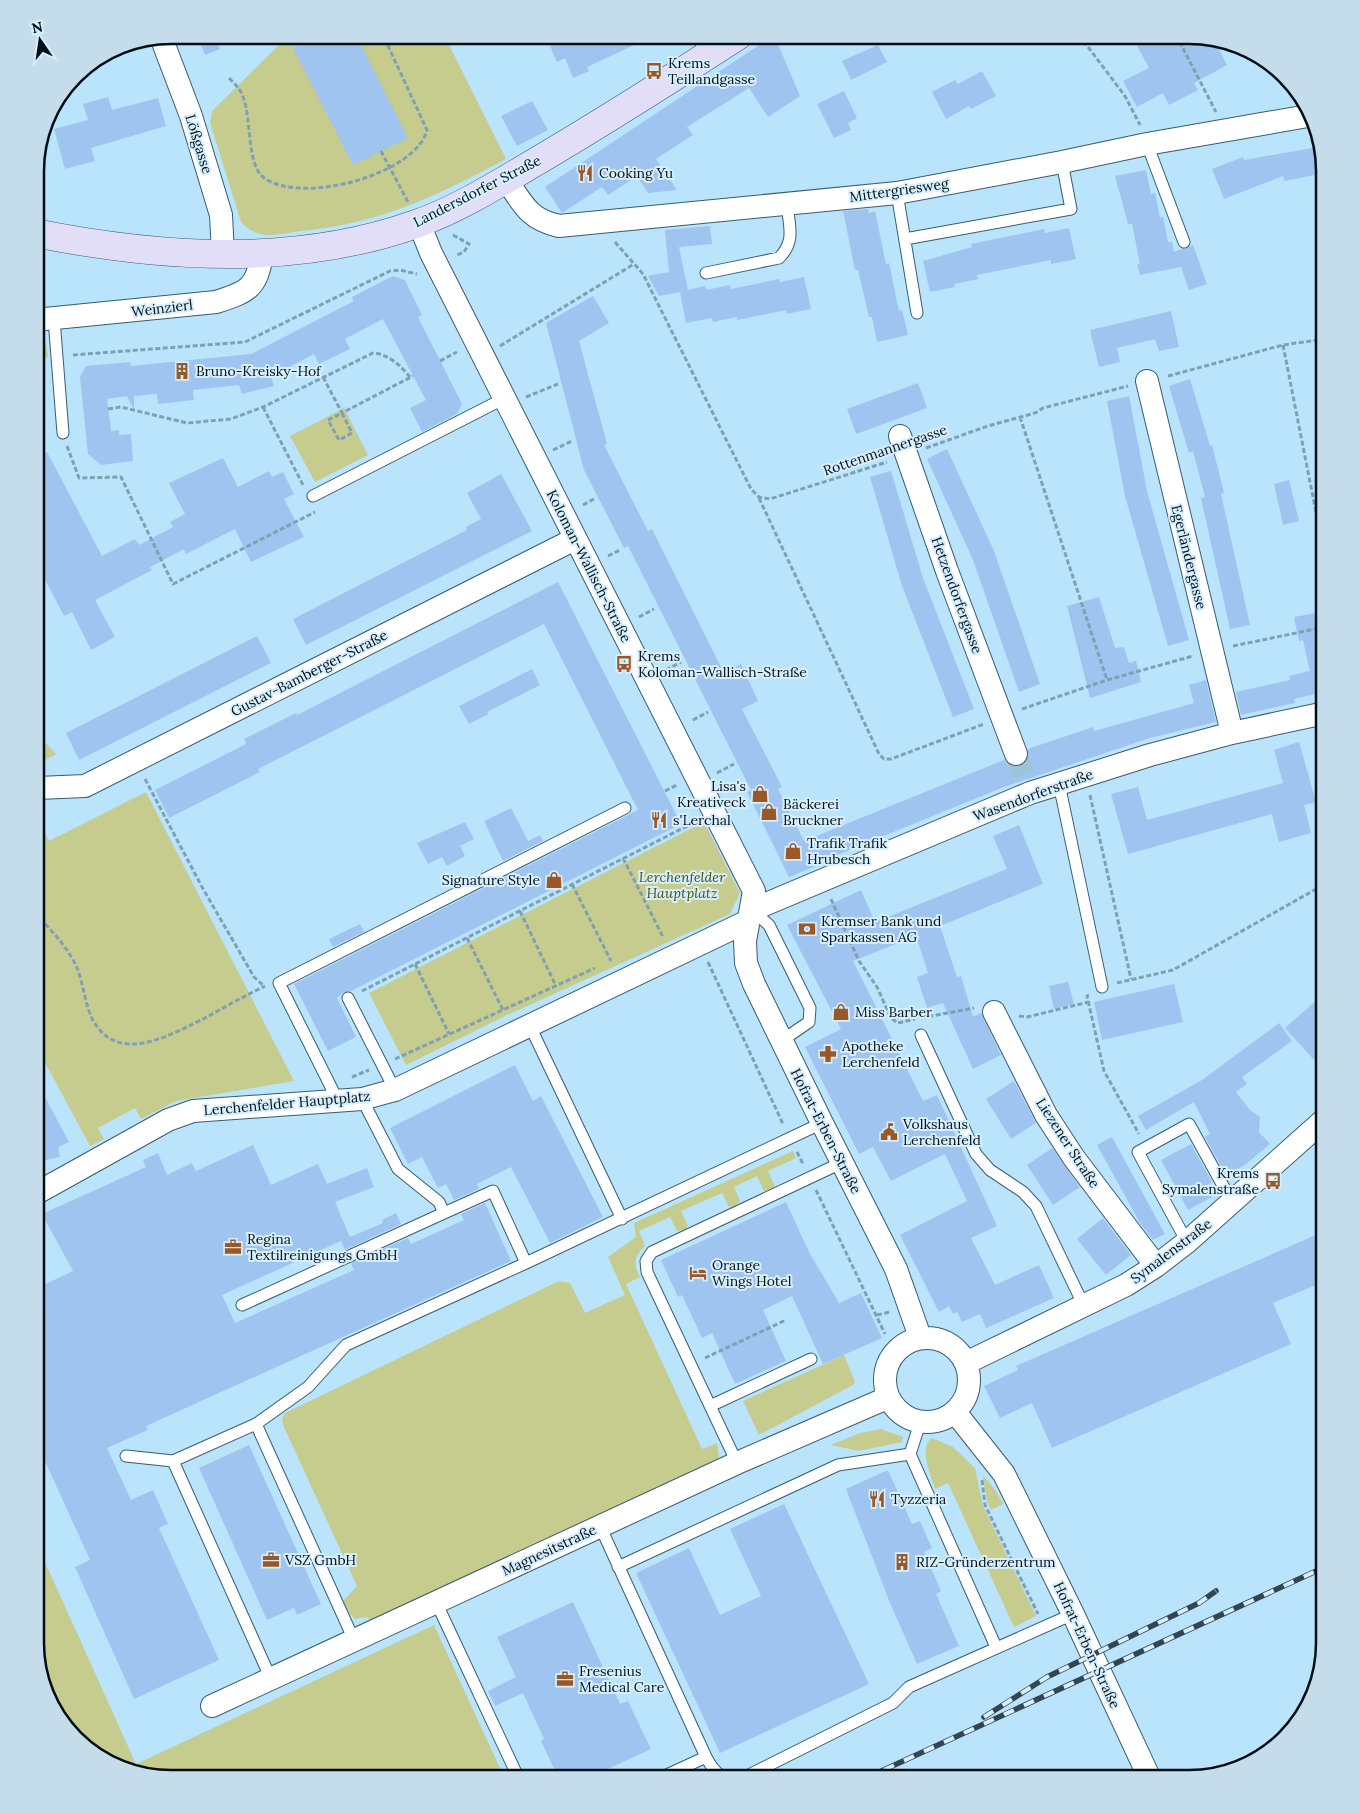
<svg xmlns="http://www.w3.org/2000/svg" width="1360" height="1814" font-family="Lora,serif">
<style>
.green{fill:#c6cc8e}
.building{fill:#9fc4f0}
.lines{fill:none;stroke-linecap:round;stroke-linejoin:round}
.street-tunnel{stroke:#9ec4da;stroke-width:22;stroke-dasharray:22 11;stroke-linecap:butt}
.lane-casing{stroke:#365c70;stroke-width:13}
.street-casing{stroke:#365c70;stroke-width:24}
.secondary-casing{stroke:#365c70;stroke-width:29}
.path{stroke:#7fa0b3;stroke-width:3;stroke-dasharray:5 2.5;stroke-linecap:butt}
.lane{stroke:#fff;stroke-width:11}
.street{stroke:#fff;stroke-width:22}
.secondary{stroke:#e3def8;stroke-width:28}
.rail-casing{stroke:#324652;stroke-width:5.5}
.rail{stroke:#d6effd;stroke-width:4;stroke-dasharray:11;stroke-linecap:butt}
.labels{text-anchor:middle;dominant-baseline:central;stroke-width:4;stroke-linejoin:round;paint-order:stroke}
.poi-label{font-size:14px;fill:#020e16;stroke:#d6effd;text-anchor:start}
.street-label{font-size:14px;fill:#020e16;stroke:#d6effd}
.park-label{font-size:14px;font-style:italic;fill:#4d5101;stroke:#d6effd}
.rim{fill:none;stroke:#020e16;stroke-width:2.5}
</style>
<rect width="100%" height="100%" fill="#bae4fc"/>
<path class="green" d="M289,35H444L506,159C436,196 382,223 302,231C277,234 260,242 241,222L210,123L212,111Z
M46,342L48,357L35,364V343Z
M344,408L368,455L315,482L290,436Z
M35,732L56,754L35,766Z
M146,792L294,1081L176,1101L141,1119L135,1108L98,1128L104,1139L90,1146L35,1044V818H37L49,841Z
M704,822L740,893L730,914L505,1016L406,1065L369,993Z
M793,1151L796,1158L768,1171L775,1186L772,1190L764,1191L757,1176L734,1187L740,1201L733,1208L729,1207L722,1193L681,1211L688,1226L685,1230L677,1231L670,1217L639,1231L645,1246C634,1256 633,1264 640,1277L626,1284L702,1449L717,1443L719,1457L715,1463L374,1622L367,1617L355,1619L349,1613L343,1601L357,1586L283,1425L282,1419L285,1413L559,1281L570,1283L585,1313L625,1295L608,1257L636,1237L634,1223Z
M844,1355L855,1382L853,1385L759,1435L743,1401Z
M881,1429L903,1437L902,1442L859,1451L831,1445L860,1433Z
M932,1438L953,1447L975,1468L983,1506L1036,1616L1014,1627L948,1483L935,1489C931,1476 918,1447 932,1438Z
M983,1475L996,1491L1003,1504L991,1510L987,1501Z
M35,1540L136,1764L434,1625L505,1779H171L103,1761L58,1718L35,1643Z"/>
<path class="building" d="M197,35H214L220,49L205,55Z
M319,35H356L408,138L353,165L293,48Z
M545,35H656L587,67L589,71L573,78L565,58L557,62Z
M774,35L800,96L768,117L749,88L687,127L693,135L656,159L677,190L648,193L637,176L608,195L602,187L562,213L545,187Z
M1149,35H1198L1214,40L1227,65L1194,83L1198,90L1169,105L1163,93L1137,107L1123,81L1149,68L1135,42Z
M878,45L887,62L851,80L842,61Z
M982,71L996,96L971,109L969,106L946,119L932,92L955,80L958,84Z
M844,91L857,118L848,123L851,130L834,138L817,104Z
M108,97L112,110L158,98L166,126L91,148L95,161L65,169L54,129L88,120L83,104Z
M532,101L548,130L517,146L501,116Z
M1318,147L1325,173L1284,181L1283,176L1224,199L1212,169L1243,157L1244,160Z
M1146,170L1151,194L1155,193L1160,218L1163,217L1168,242H1172L1174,252L1193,245L1207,284L1189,290L1181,267L1140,275L1137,265L1140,264L1132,224H1128L1115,176Z
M868,209L869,213L875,211L886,264L889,263L899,311L902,310L908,335L877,342L872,317H869L858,270H855L843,211Z
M710,226L712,244L679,247L688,290L705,286L706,290L730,285L731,289L779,279L780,282L804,277L811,309L786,314V310L737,320V317L713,322L712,318L686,323L680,292L659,296L648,276L669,272L665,230Z
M1069,228L1076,259L1051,264V260L977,275L978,279L954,284L955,287L930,292L923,261L972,247L971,244L1044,229L1045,233Z
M393,276L405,280L422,315L418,317L462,404L457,414L422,432L410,408L426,400L383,319L345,339L350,349L319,364L314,354L271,377L274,386L242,394L239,385L193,390L194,400L158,404L157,394L134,396V410L127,396L107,399L111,431L119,430V435L131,434L133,461L101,465L88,454L80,377L86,366L130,362L131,366L251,354L354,301L352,297Z
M593,296L609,323L579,341L607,444L604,445L648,531L652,529L724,673L741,664L758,701L742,709L782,787L778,789L804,841L1004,760L1003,758L1008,764L1020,766L1026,762L1028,749L1093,727L1094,731L1194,703L1189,685L1206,680L1216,722L1150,738L1004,787L815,864L816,866L789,877L747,792L751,790L628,546L624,548L584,470L546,323Z
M1171,311L1179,347L1159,351L1155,339L1117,348L1120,362L1099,367L1090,330Z
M1190,379L1210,446L1212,445L1224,493L1221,494L1250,625L1230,629L1201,498L1205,497L1193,451L1189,453L1169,386Z
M918,383L927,408L856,434L847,409Z
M1129,396L1147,491L1189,640L1168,646L1125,496L1107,401Z
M947,449L994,551L1040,684L1019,692L973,560L927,459Z
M47,452L102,556L135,539L139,545L173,527L170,522L185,514L169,483L223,458L238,487L269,471L272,477L283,472L294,494L284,499L304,537L251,562L235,529L186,554L184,549L150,567L152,570L95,600L115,637L91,650L72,612L64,616L35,560V489L43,485L35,470V459Z
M891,471L923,578L974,709L953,717L902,586L870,477Z
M501,474L532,531L306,645L293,619L467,530L466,527L481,519L467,493Z
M1289,480L1299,521L1283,525L1274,484Z
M558,582L681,824L351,991L344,992L337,998L356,1037L328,1051L294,984L638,810L544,624L258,769L260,772L169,818L155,790L246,744L244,739L296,713L297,715Z
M1099,597L1115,648L1124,647L1129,663L1136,661L1141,682L1090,698L1067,606Z
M1316,613L1321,634L1325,633V700L1317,701L1315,694L1294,699L1295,703L1241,715L1236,692L1290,680L1289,676L1310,671L1303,640L1299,641L1294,617Z
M257,636L271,663L79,760L66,733Z
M532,669L540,685L487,712L489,714L469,724L459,706Z
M1299,742L1316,802L1304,805L1311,833L1279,842L1272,814L1128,854L1111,794L1138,787L1147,820L1195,807L1283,783L1274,750Z
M511,808L528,841L540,835L543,841L503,861L484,821Z
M465,822L474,839L460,846L465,856L447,866L442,857L428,864L417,843Z
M1019,825L1043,884L940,926L957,977L961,976L973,1017L981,1013L1001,1055L973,1069L943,1003L927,1008L917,977L928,973L916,936L853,961L923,1101L937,1095L997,1226L971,1238L995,1285L1039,1265L1054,1298L986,1328L980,1314L962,1322L957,1312L953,1314L949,1306L939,1312L900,1235L967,1201L945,1154L891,1181L873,1147L859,1154L805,1047L841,1029L787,925L861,890L875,922L1007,869L993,836Z
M360,924L364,932L333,947L329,939Z
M1068,982L1074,1004L1054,1009L1049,986Z
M1174,984L1183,1022L1102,1040L1094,1002Z
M1325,993V1052L1315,1061L1285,1028Z
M1279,1023L1292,1041L1242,1077L1247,1084L1236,1092L1250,1110L1260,1117L1259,1132L1270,1144L1245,1165L1226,1175L1205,1137L1210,1134L1194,1102L1146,1130L1138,1116L1202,1080Z
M515,1065L533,1101L541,1096L603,1217L550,1243L511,1167L477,1184L479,1189L454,1200L446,1184L438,1188L422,1157L408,1164L390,1128Z
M35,1078L69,1142L58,1147L60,1157L35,1162Z
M1014,1081L1036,1123L1011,1139L986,1099Z
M1112,1137L1165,1234L1153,1240L1140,1223L1097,1145Z
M1191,1144L1212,1182L1206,1186L1212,1197L1188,1210L1161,1160Z
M253,1145L271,1185L318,1164L327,1184L367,1168L374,1187L335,1202L350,1237L383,1223L382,1220L396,1213L401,1224L345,1250L341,1241L222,1295L235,1323L354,1270L351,1263L408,1238L411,1244L464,1220L461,1214L485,1203L511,1261L146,1426L148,1430L107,1448L131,1500L153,1490L168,1524L159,1528L219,1660L134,1699L75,1567L90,1560L35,1439V1289L73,1271L42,1214L146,1167L143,1160L158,1153L167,1175L192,1163L196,1171Z
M1052,1148L1080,1187L1053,1205L1027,1165Z
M786,1202L809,1252L839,1303L861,1293L882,1338L823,1364L792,1296L763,1310L786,1361L735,1384L712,1333L702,1338L682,1295L678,1297L661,1260Z
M1103,1218L1131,1255L1106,1275L1077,1239Z
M1325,1231V1281L1273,1303L1291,1344L1052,1448L1032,1403L1000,1418L984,1386L1018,1370L1016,1366Z
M249,1445L321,1604L297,1615L294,1608L267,1620L199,1468Z
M888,1470L912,1524L920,1521L932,1548L924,1552L941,1591L936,1594L959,1646L917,1664L890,1603L846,1489Z
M784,1504L869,1684L720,1753L636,1573L689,1548L720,1615L761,1596L730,1529Z
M573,1602L620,1704L628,1701L651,1749L586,1779H559L541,1741L544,1739L523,1693L495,1706L488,1691L516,1677L497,1637Z"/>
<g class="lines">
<path class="street-tunnel" d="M1016,754L1025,780"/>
<g class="lane-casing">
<path id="lane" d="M698,35L706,56
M1147,144L1184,242
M897,193L917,313
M905,239L1071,209L1062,162
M706,273L779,258C796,241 789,226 787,204
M54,319L63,433
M313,496L505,398
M1059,784L1102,987
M752,910L769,925L810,1008L809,1022L781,1041
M348,998L395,1090
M529,1024L622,1219
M921,1035L976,1154L990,1170L1023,1192L1036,1206L1084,1306
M338,1101L279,983L625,808
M1187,1242L1138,1152L1189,1124L1232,1202
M526,1263L822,1123
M242,1305L444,1213
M710,1406L811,1359
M920,1423L910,1454L996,1647
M256,1424L354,1640
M126,1456L173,1461
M737,1463L647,1272L646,1261L652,1252L841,1163
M600,1526L706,1757C717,1778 724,1780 747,1776L893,1703L909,1687L1073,1614
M618,1567L838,1465L910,1454
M436,1602L519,1779
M271,1679L173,1461L256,1424L308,1387L346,1345L526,1263L493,1191L444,1213L439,1202L398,1169L362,1099
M658,1779L706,1757"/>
</g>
<g class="street-casing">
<path id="street" d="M161,37L191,116L221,215L223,254
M506,179C523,204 528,219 559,226L897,193L1062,162L1147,144L1308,116
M419,223L431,253L754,891L745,941L746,963L754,984L822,1123L896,1269L920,1337
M35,320L216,302C248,292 257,288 262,254
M1147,381L1232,733
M900,436L947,571L1016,754
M38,788L85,786L575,539
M752,910L1030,793L1150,755L1232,733L1325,713
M994,1012L1046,1115L1074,1158L1156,1266
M35,1194L168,1120L193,1111L362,1099L395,1090L748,921
M885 1380a42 42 0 1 1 84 0a42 42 0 1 1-84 0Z
M966,1363L1126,1285L1156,1266L1187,1242L1325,1119
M955,1412L1004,1474L1073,1614L1150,1779
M212,1706L737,1463L887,1398"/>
</g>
<g class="secondary-casing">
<path id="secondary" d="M35,233C160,258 295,267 416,224C456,210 495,186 532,164C602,123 671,79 739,35"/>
</g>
<path class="path" d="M660,35L662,38L668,41L678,39L683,43
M1079,35L1125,96L1140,125
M1176,35L1216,112
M229,78C236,85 242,91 244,100C251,119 247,164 263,177C299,206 416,175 427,130L383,35
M381,151L408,202
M453,235L469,244L464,252L455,256
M615,242L643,274L751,489L759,497L770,499L887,462
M1283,345L1325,558
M500,346L634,264
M73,355L245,342L390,271L400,270L417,274
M440,361L457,352
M1168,376L1283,345L1325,339
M323,377L342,413L413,376
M526,397L558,384
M263,407L303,485
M108,409L121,407L187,423L231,419L263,407L373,353C388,354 400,365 410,377
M342,413L352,433L339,440L328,420Z
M1020,417L1107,680
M67,446L79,478L121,477L173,584L315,512
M926,448L988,426L1035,413L1043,408L1128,386
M553,450L572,441
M759,498L879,754L884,759H891L984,724
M583,505L594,499
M608,556L620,550
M639,617L654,609
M1233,646L1325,627
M666,670L681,662
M1022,709L1107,680L1193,656
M693,720L708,712
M717,773L734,764
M145,779L202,887L254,977L263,985
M665,791L677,785
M1090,795L1131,979
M623,858L663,937
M572,884L611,961
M831,899L859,961L877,987L891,1018L898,1023L915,1019
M520,911L556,986
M35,913C50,929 68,947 77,968C84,985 85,1007 94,1022C120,1066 174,1033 207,1017C226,1006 245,996 265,986
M467,938L503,1010
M708,962L783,1124
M415,964L449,1034
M1117,983L1173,970L1325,884
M362,991L695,822
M1089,995L1087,996L1104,1071L1139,1134
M1019,1016L1027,1017L1089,1002
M921,1018L974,1008
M395,1059L595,968
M352,1077L369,1070
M797,1152L803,1164
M816,1190L885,1334
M877,1315L890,1312
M705,1358L786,1320
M982,1480L985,1505L1038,1614"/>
<use href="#lane" class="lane"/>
<use href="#street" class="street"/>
<use href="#secondary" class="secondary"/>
<g class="rail-casing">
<path id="rail" d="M984,1717L1047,1677L1199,1603L1216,1591
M864,1779L1325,1567"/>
</g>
<use href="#rail" class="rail"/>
</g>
<defs>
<g id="bus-bare" transform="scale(1.35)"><path d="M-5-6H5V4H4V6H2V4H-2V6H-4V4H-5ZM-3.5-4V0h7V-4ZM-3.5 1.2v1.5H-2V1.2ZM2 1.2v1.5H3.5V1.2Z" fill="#9a5728" stroke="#d6effd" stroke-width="2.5" paint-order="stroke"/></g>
<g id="restaurant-bare" transform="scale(1.35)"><path d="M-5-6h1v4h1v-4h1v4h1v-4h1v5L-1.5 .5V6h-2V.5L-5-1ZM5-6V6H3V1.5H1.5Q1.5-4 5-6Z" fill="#9a5728" stroke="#d6effd" stroke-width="2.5" paint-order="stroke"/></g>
<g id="building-bare" transform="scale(1.35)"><path d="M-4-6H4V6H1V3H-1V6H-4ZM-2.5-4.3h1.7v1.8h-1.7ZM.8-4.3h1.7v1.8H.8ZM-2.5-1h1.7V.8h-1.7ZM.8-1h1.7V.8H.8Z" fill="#9a5728" stroke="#d6effd" stroke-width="2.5" paint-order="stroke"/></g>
<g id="shop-bare" transform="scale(1.35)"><path d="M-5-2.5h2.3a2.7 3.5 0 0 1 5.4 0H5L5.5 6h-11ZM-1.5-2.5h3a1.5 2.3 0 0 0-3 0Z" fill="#9a5728" stroke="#d6effd" stroke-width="2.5" paint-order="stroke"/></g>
<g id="bank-bare" transform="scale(1.35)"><path d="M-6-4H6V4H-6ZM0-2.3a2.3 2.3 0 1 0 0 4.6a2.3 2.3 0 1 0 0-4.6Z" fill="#9a5728" stroke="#d6effd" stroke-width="2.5" paint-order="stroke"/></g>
<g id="pharmacy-bare" transform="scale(1.35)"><path d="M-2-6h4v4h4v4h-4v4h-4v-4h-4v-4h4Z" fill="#9a5728" stroke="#d6effd" stroke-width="2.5" paint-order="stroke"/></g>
<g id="civic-bare" transform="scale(1.35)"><path d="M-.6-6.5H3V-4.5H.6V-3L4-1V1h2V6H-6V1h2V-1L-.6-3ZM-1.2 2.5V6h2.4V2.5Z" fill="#9a5728" stroke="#d6effd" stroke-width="2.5" paint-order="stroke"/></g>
<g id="office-bare" transform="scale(1.35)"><path d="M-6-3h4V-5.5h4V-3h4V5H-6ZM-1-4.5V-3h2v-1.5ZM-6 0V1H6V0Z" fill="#9a5728" stroke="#d6effd" stroke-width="2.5" paint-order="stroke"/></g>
<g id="hotel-bare" transform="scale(1.35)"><path d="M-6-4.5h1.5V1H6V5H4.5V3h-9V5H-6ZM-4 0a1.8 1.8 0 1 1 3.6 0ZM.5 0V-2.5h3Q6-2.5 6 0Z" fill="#9a5728" stroke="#d6effd" stroke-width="2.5" paint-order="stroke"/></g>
</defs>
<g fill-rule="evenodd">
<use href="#bus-bare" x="654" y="71"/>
<use href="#restaurant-bare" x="585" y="173"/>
<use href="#building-bare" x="182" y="371"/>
<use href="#bus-bare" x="624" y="664"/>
<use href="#shop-bare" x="760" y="794"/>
<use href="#shop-bare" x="769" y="812"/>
<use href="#restaurant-bare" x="659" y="820"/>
<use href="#shop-bare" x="793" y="851"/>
<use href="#shop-bare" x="554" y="880"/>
<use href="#bank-bare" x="807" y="929"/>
<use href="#shop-bare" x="841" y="1012"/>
<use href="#pharmacy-bare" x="828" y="1054"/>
<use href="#civic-bare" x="889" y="1132"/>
<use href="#bus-bare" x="1273" y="1181"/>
<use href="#office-bare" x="233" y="1247"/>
<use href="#hotel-bare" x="698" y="1273"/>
<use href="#restaurant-bare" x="877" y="1499"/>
<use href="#office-bare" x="271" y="1560"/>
<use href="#building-bare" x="902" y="1562"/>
<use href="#office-bare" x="565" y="1679"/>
</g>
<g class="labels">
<g class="poi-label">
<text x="668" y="63">Krems<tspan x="668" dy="16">Teillandgasse</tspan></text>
<text x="599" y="173">Cooking Yu</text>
<text x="196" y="371">Bruno-Kreisky-Hof</text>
<text x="638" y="656">Krems<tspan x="638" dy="16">Koloman-Wallisch-Straße</tspan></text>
<text x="746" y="786" text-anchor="end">Lisa's<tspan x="746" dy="16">Kreativeck</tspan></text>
<text x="783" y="804">Bäckerei<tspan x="783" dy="16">Bruckner</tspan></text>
<text x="673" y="820">s'Lerchal</text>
<text x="807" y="843">Trafik Trafik<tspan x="807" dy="16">Hrubesch</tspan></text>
<text x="540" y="880" text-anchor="end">Signature Style</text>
<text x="821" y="921">Kremser Bank und<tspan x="821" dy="16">Sparkassen AG</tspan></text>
<text x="855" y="1012">Miss Barber</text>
<text x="842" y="1046">Apotheke<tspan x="842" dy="16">Lerchenfeld</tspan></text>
<text x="903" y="1124">Volkshaus<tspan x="903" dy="16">Lerchenfeld</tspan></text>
<text x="1259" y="1173" text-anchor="end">Krems<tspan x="1259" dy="16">Symalenstraße</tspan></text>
<text x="247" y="1239">Regina<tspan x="247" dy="16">Textilreinigungs GmbH</tspan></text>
<text x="712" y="1265">Orange<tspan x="712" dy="16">Wings Hotel</tspan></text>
<text x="891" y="1499">Tyzzeria</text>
<text x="285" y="1560">VSZ GmbH</text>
<text x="916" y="1562">RIZ-Gründerzentrum</text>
<text x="579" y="1671">Fresenius<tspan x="579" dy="16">Medical Care</tspan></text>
</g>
<g class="street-label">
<text transform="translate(199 144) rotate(73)">Lößgasse</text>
<text transform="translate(899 190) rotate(-8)">Mittergriesweg</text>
<text transform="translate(477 191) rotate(-27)">Landersdorfer Straße</text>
<text transform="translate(162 308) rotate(-7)">Weinzierl</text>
<text transform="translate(885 450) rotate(-19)">Rottenmannergasse</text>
<text transform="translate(1189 557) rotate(76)">Egerländergasse</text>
<text transform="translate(589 566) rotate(63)">Koloman-Wallisch-Straße</text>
<text transform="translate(957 595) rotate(70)">Hetzendorfergasse</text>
<text transform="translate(309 673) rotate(-27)">Gustav-Bamberger-Straße</text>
<text transform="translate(1033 795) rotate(-20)">Wasendorferstraße</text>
<text transform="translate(287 1103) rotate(-5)">Lerchenfelder Hauptplatz</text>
<text transform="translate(826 1131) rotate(63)">Hofrat-Erben-Straße</text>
<text transform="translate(1068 1143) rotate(57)">Liezener Straße</text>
<text transform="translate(1171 1251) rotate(-37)">Symalenstraße</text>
<text transform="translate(549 1550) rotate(-25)">Magnesitstraße</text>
<text transform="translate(1087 1645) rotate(65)">Hofrat-Erben-Straße</text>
</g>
<g class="park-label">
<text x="682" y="877">Lerchenfelder<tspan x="682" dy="16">Hauptplatz</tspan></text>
</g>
</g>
<path d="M0 0H1360V1814H0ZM171 44H1189A127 127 0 0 1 1316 171V1643A127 127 0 0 1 1189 1770H171A127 127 0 0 1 44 1643V171A127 127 0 0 1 171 44Z" fill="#c5ddeb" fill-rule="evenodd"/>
<path class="rim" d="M171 44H1189A127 127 0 0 1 1316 171V1643A127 127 0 0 1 1189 1770H171A127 127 0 0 1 44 1643V171A127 127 0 0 1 171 44Z"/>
<g transform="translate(40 40) rotate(347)" stroke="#d6effd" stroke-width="4" paint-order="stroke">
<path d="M0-4L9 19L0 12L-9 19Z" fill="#020e16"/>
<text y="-8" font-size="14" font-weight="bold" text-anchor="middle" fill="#020e16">N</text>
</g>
</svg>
